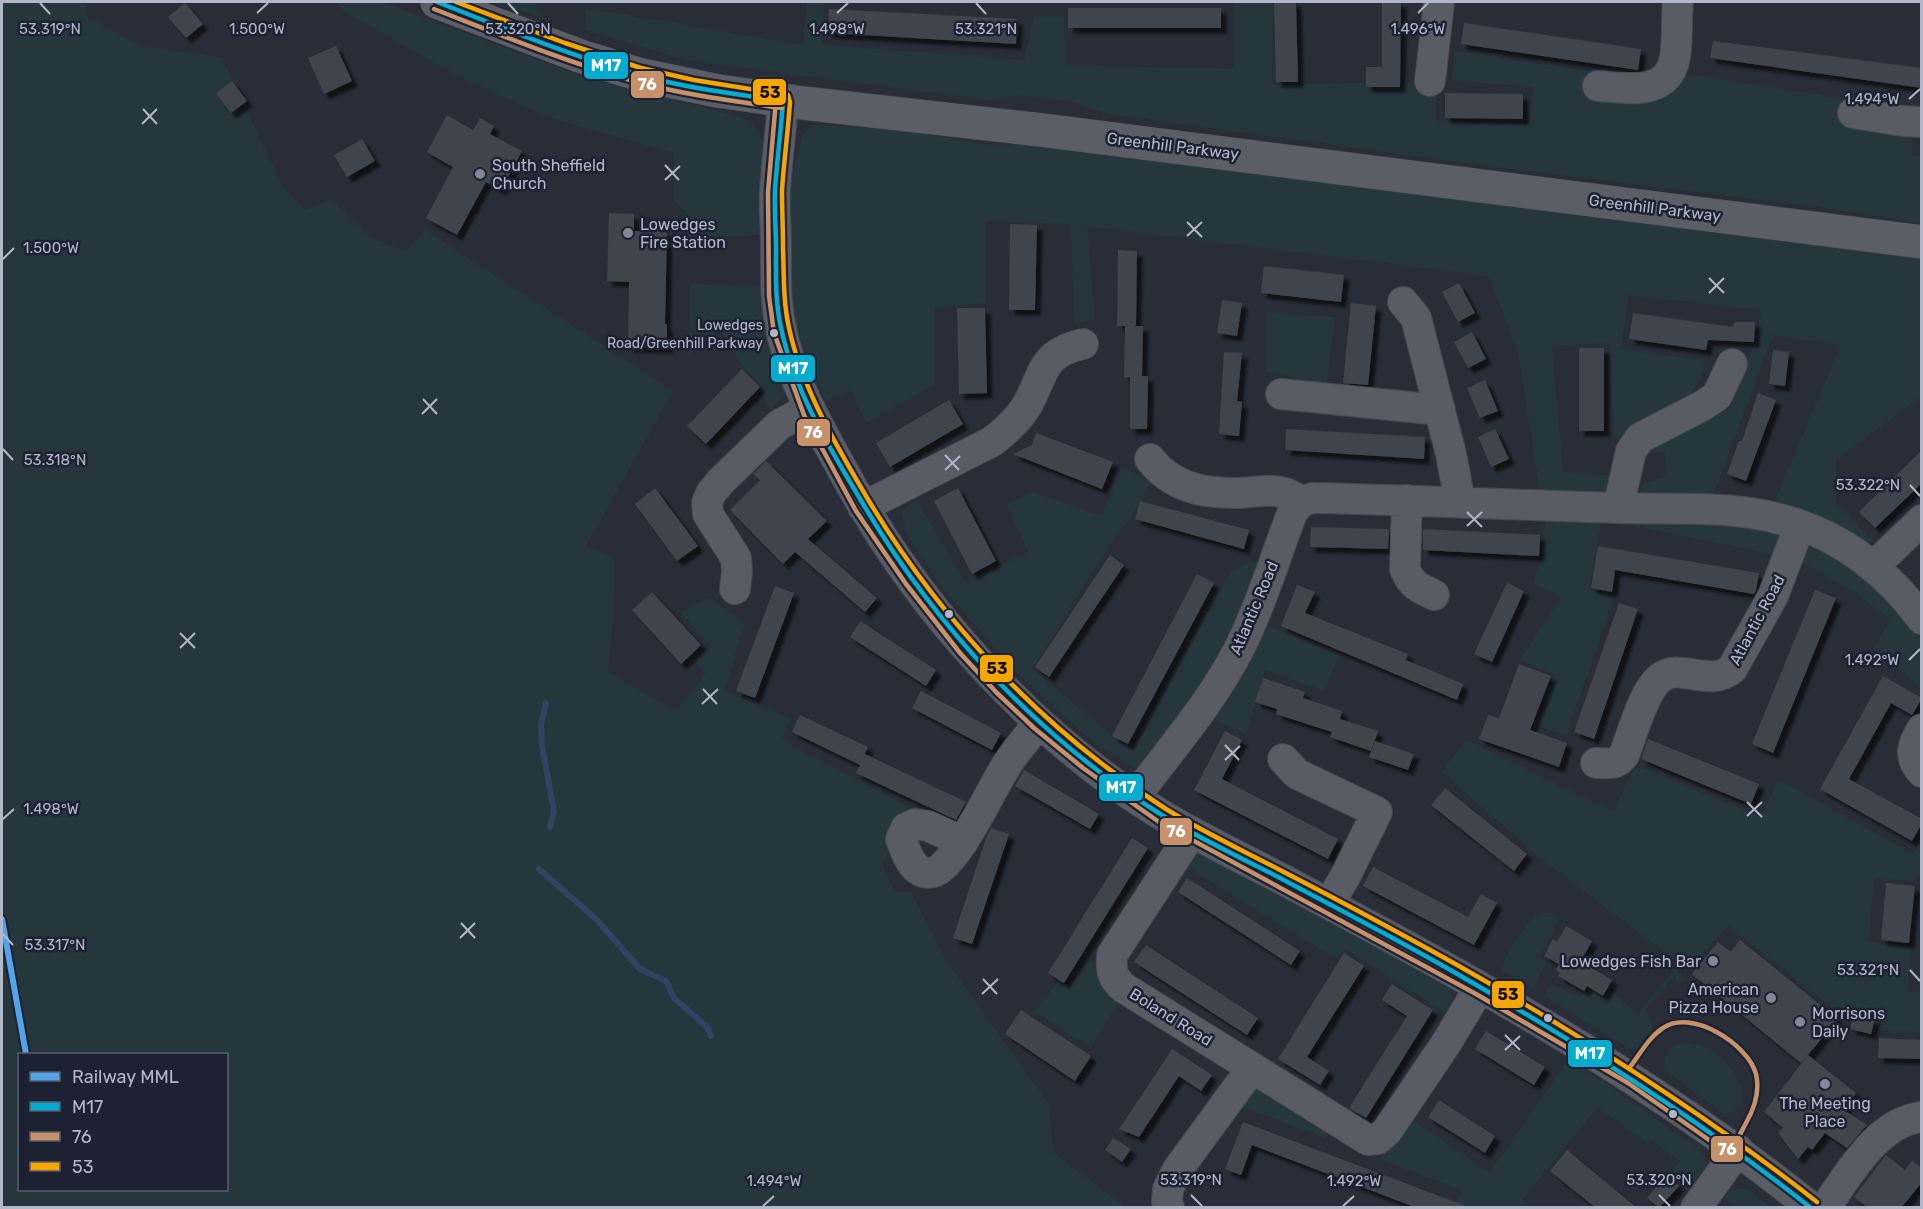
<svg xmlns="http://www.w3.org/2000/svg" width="1923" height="1209" font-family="Rubik,sans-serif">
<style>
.green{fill:#26363d;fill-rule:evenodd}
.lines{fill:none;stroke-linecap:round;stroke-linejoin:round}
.stream{stroke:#364060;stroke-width:6}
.building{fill:#41444d;filter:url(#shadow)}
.minor-casing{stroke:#454850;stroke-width:32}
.major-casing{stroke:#474a54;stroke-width:34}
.minor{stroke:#595c65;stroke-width:30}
.major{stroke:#5b5e67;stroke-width:33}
.bus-1-casing{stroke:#1c2232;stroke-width:9}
.bus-2-casing{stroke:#1c2232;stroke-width:9}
.bus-3-casing{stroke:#1c2232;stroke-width:9}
.bus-1{stroke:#06acd0;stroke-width:4.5}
.bus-2{stroke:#c7916a;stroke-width:4.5}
.bus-3{stroke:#f7a600;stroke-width:4.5}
.rail-1-casing{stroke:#1c2232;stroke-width:10}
.rail-1{stroke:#53a3e8;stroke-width:6}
.ticks{fill:none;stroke:#b3b8c9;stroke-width:2}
.poi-dot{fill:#838796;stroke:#1c2232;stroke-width:2}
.bus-dot{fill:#b3b8c9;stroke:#1c2232;stroke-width:2}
.labels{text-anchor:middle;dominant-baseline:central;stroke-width:5;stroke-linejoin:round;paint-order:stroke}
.bus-label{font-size:14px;fill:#b3b8c9;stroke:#1c2232;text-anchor:end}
.street-label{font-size:16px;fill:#b3b8c9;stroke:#1c2232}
.poi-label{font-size:16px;fill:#b3b8c9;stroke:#1c2232;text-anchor:start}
.ticks-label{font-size:15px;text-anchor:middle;fill:#b3b8c9;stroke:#1c2232;stroke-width:5;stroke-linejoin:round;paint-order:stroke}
.line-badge{stroke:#1c2232;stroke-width:2}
.badge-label{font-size:16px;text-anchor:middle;font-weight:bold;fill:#fff}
.pale-badge-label{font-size:16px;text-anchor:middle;font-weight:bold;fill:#111}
</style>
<defs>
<filter id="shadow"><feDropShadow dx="5.5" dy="5.5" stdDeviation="1.5" flood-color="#0009"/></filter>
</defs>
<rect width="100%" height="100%" fill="#292d37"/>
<path class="green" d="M2,2H88L84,15L139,45L222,58L283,187L306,210L331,200L371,238L405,251L425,230L673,391L586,546L615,558L613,622L608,672L675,711L706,674L694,662L710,645L680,613L709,598L745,623L724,691L791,719L782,740L907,806L894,831L883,867L895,892H911L944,957L1048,1103L1054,1153L1126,1207L2,1208ZM20,1054H226V1190H20Z
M336,2H381L576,74L737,116C741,118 747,119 750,122C779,147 764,203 760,235L704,237L674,199V153L554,119L464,79L345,12Z
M494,2H534L544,18Z
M807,2H824L822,45L1024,60L1034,16L1064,17L1065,65L1234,69L1235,2H1273L1272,85L1344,83H1436V121L1530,125L1533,87L1451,80L1455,51L1594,72L1595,93L1680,73L1845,99L1844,123L1912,130V156L1921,157V223L1817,207L1482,165L1107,114L1069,101L1020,95L988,100L686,60L586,30V8L803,45Z
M813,125L888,128L992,146L1041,142L1921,254V397L1836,459V504L1874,542L1868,544L1774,503L1841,345L1773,335L1713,496L1637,498L1643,484L1667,476L1664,451L1646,453L1700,416L1730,408L1758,333L1761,310L1629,295L1621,349L1705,361L1698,385L1685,401L1652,414L1618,440L1613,438L1610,343L1552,346L1563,472L1609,475L1606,490L1597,492L1540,491L1518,353L1489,276L1087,226L1095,319L1074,323L1071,224L986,221V303L935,307V384L866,423L851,390L826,401L794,329L787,247L790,183L803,134Z
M690,284L760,287L772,341L788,391L771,410L720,330L689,356Z
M1267,312L1335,317L1326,389L1305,380L1267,372Z
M1122,466L1151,483L1129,521L1116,535L1032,669L1133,752L1230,573L1248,563L1267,560L1229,644L1148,763L1135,768L1095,743L1023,679L944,590L907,536L901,512L916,499L965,582L1028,552L1007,505L1032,492L1102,516Z
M1546,515L1602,519L1589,589L1614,599L1566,736L1536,725L1555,675L1520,660L1561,597L1533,583L1539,567Z
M1656,516L1766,528L1823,547L1868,576L1904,612L1921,636V689L1875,647L1890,619L1853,591L1799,560L1616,522Z
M1267,625L1339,656L1324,691L1265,670L1246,734L1215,720L1248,668Z
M1466,740L1614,812L1635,765L1760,817L1779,780L1913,854L1921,839V875H1916L1915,881L1874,878L1869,942L1910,949L1908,991L1921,992V1032L1880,1031L1881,1020L1851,1005L1842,1015L1728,926L1688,970L1537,855L1442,772Z
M1205,853L1450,984L1453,1001L1448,1014L1345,949L1337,959L1187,867L1194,854Z
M1540,913H1550L1560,918L1539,958L1547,962L1532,989L1502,970C1506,948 1524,927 1540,913Z
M1090,960L1099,969L1102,985L1119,1000L1091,1048L1035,1012L1056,984L1069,988Z
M1676,969L1684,978V982L1678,984L1675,975L1646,1010L1652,1025L1653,1034L1642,1046L1632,1050L1544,996L1551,984L1580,997L1587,986L1603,995L1607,988L1637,1013Z
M1685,1042C1697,1044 1706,1047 1716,1053C1734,1066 1760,1107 1724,1114L1664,1069C1665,1052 1668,1046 1685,1042Z
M1569,1058L1702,1151L1707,1164L1690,1187L1671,1171L1680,1161L1652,1140L1648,1144L1598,1107L1521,1201L1529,1207H1455L1461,1190L1380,1159L1409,1118L1490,1173Z
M1259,1088L1329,1127L1326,1138L1237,1105L1248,1089Z
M1738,1189H1748L1771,1207H1735L1723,1197L1729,1192Z"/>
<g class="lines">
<path class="stream" d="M546,703L541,724L542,745L554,812L550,827
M539,869L596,919L640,969L666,981L674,998L707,1027L711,1036"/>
</g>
<path class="building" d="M1274,2H1296L1298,82H1276Z
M1382,2H1401L1400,87H1366V67H1382Z
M185,3L203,24L186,38L168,17Z
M1068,8H1221V28H1068Z
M829,9L1017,19L1016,44L828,33Z
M1464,23L1641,49L1638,70L1461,44Z
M1713,41L1922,68V88L1710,58Z
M336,46L352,81L324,94L308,58Z
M232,81L247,101L231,113L216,93Z
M1445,93L1523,94V119L1445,118Z
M447,115L473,130L480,118L494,126L490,134L522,151L501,190L486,182L457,235L426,218L453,167L427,152Z
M362,139L375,161L347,177L334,155Z
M609,213L634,214V231H667L665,324H667V348L628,347L629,282L607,281Z
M1010,224L1037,225L1035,310H1009Z
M1118,250L1137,251L1136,325L1134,326H1143L1142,376H1148L1147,429H1130V377H1124L1125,326H1117Z
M1264,266L1344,275L1341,302L1261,293Z
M1459,283L1475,313L1458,322L1442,292Z
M1222,300L1242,303L1237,336L1217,333Z
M1351,303L1376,306L1368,385L1343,383Z
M957,308H985L987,393L959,394Z
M1633,313L1733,327L1734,322H1755L1754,342L1708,340L1706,350L1629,339Z
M1472,332L1486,359L1468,368L1454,342Z
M1579,348H1604V431H1579Z
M1773,350L1789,352L1785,386L1769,384Z
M1224,352L1242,353L1237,401L1242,402L1239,436L1219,434Z
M742,369L760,387L706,444L687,426Z
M1485,380L1498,411L1480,418L1467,388Z
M1758,393L1776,400L1746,481L1727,474L1739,441H1742Z
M949,400L963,424L890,467L876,443Z
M1286,429L1425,437L1424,459L1285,450Z
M1495,429L1509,459L1491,467L1478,437Z
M1036,433L1113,462L1102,489L1013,454L1032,445Z
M1922,450V483L1875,528L1859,512Z
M766,461L827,521L808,539L877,598L865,612L795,552L783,564L730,510L760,480L753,474Z
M655,488L698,546L677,561L635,504Z
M958,488L996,561L972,574L934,501Z
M1140,501L1249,530L1244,549L1135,519Z
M1311,527L1389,529L1388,549L1310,547Z
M1423,529L1540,535L1539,556L1423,550Z
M1598,546L1759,573L1756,591L1754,594L1615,570L1612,592L1591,588Z
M1110,555L1124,565L1049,677L1035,667Z
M1197,574L1214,583L1128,744L1112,736Z
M1507,583L1524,591L1492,662L1474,654Z
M1297,585L1315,592L1305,613L1408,654L1406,660L1463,684L1457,700L1281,626Z
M775,586L794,593L755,698L736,691Z
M1815,590L1836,598L1773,753L1752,744Z
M652,592L701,645L681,664L632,610Z
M1619,603L1638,609L1594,739L1574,732Z
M860,621L936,670L926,686L850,637Z
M1519,664L1551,676L1530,730L1567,743L1559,767L1479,739L1488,715L1499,718Z
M1883,676L1922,698L1912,715L1891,703L1849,779L1922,819V823L1912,841L1820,789Z
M1263,678L1305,692L1303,698L1342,711L1340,719L1378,731L1371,751L1330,737L1332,732L1276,714L1277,709L1255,702Z
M921,691L1001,733L992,750L912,708Z
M800,715L868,747L864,755L865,754L966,802L956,820L856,773L860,765L792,732Z
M1225,731L1242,740L1222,779L1338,839L1328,859L1194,790Z
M1648,739L1759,784L1751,804L1641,759Z
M1375,741L1414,754L1408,770L1369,757Z
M1024,770L1099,814L1090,829L1015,786Z
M1445,788L1527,854L1514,871L1431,805Z
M991,828L1009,834L972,944L953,938L987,835Z
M1132,838L1148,848L1064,983L1048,973Z
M1373,867L1468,917L1481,894L1497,903L1474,945L1363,886Z
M1187,878L1300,951L1291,965L1178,892Z
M1886,883L1915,886L1909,943L1881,940Z
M1566,926L1592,941L1583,957L1590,961L1587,965L1612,980L1603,996L1587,986L1584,991L1558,976L1560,973L1556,970L1559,964L1544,956L1553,939L1557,942Z
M1740,940L1838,1019L1801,1063L1692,974L1718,942L1731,952Z
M1146,945L1258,1018L1247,1035L1134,962Z
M1344,953L1364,966L1307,1057L1329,1071L1320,1085L1278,1059Z
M1392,984L1433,1010L1366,1118L1349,1108L1407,1016L1382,1000Z
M1021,1010L1091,1056L1075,1081L1005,1034Z
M1854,1013L1875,1019L1871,1034L1850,1029Z
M1486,1031L1545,1067L1534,1085L1475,1049Z
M1879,1038L1922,1040V1059L1878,1058Z
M1172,1049L1212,1075L1201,1091L1179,1076L1139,1137L1119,1129Z
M1808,1055L1856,1093L1844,1110L1867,1125L1847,1148L1825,1133L1812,1150L1808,1147L1798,1159L1778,1133L1783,1128L1764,1112Z
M1439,1100L1495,1136L1485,1153L1428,1117Z
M1243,1122L1466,1206L1465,1208H1417L1252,1145L1241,1175L1225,1169Z
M1113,1138L1131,1149L1122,1162L1105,1150Z
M1567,1150L1637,1208H1596L1550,1171Z
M1886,1155L1905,1170L1912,1161L1922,1168V1182L1901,1208H1868L1854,1197Z
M1666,1175L1679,1186L1659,1208L1647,1198Z"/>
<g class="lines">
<g class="minor-casing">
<path id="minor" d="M1430,81L1439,2
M1598,86C1627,88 1668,97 1675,57C1678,39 1676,20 1678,2
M783,101C781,130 777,160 775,190C774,209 776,228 776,247C776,274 775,301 781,328C790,378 821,431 846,476C919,610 1034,738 1165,817C1202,839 1242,858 1280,878C1347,914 1414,949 1480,987C1596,1053 1708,1124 1812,1208
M1853,113L1902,121L1922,122
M1403,302L1416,318L1451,454L1460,502
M1281,394L1440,410
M1150,459C1171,486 1200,493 1234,493C1259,493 1281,484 1301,502
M1407,500L1405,569C1411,585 1419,588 1434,595
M863,507L993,441C1005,431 1017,421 1026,407C1045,375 1039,354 1083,344
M1618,508L1631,451L1640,438L1702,406L1717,396L1732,364
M1873,567L1922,520
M735,589L737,572L736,558L708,514L707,503L711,493L721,481L779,425L795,416L811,412
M1922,729C1912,745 1908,757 1922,772
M1283,759L1297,774L1377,812L1346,875L1329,904
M1596,763C1610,763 1615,766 1624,755C1632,735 1644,690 1660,678C1680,662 1710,688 1732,669L1773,596L1800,525
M1135,797C1170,750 1211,703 1238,651C1261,606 1275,557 1293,511L1301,502L1312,498C1413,500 1515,505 1616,508C1678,510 1738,504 1797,524C1848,541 1890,576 1922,619
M1192,832L1112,955C1111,971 1112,978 1124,988L1368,1140L1378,1139L1387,1131L1447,1042L1480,987
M963,842L928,826L915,824L906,828L901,839C906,852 912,873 929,873C954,874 993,784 1008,763C1017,749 1029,736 1039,722
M1169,1208L1167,1202L1168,1189L1178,1169L1252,1068
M1696,1208L1738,1150
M1825,1208C1849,1174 1877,1122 1922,1117"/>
</g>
<g class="major-casing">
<path id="major" d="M437,2L580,56L641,75L718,91L803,103L1042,130L1922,242"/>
</g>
<use href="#minor" class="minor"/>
<use href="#major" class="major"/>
<g class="bus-1-casing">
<path id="bus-1" d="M437,2C504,28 570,56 639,75C686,88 735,94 783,101
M783,101C781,131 777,160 775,190C774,209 776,228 776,247C776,274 775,301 781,328C794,389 827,444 859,497C934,626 1038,738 1165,817C1202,840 1242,858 1280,878C1340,910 1400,941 1459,975C1582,1045 1700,1120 1811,1208"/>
</g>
<g class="bus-2-casing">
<path id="bus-2" d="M434,9C501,35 568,63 637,82C685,95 734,101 782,108
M776,100L768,192L769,296L774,333L804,415L856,511L906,584L960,653L996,692L1034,728L1083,768L1159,822L1476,994L1628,1083L1722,1149H1728C1736,1145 1741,1132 1746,1123C1754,1109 1760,1091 1756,1074C1748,1044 1691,1008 1663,1028C1649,1037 1640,1054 1630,1067"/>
</g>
<g class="bus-3-casing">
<path id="bus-3" d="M456,2L565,43L641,68L694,80L788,95L790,102C788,131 784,161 782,190C782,209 783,228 783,247C784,274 783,301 789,328C802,388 835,443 866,496C941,622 1043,730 1166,809C1203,832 1242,850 1280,870C1340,901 1400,933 1459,966C1584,1037 1704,1113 1817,1202"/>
</g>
<use href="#bus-1" class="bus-1"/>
<use href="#bus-2" class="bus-2"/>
<use href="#bus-3" class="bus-3"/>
<g class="rail-1-casing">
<path id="rail-1" d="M2,919L26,1054"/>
</g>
<use href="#rail-1" class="rail-1"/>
</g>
<path class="ticks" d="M40,3L50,14M508,3L518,14M976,3L986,14M257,13L268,3M837,13L848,3M1418,13L1428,3M1909,99L1920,89M143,109L157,124M142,124L157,109M665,165L679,180M665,180L680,166M1187,222L1202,237M1187,236L1202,222M3,259L14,248M1709,278L1724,293M1709,293L1724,278M423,399L437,414M422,414L437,399M3,449L13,460M945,455L959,470M945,470L960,456M1910,485L1920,496M1467,512L1482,527M1467,526L1482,512M180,633L195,648M180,648L195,633M1909,660L1920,649M703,689L717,704M702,704L718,689M1225,745L1239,760M1225,760L1240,746M1747,802L1762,817M1747,816L1762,802M3,819L14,809M461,923L475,938M3,934L13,945M460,938L475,923M1910,970L1920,981M983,979L997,994M982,994L998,979M1505,1035L1520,1050M1505,1050L1520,1036M1191,1195L1202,1206M1659,1195L1670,1206M763,1206L774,1196M1343,1206L1354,1196"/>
<g class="poi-dot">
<circle cx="480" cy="174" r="6"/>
<circle cx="628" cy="233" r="6"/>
<circle cx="1713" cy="961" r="6"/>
<circle cx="1771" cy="998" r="6"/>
<circle cx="1800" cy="1022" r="6"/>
<circle cx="1825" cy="1084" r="6"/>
</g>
<g class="bus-dot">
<circle cx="774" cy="333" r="5"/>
<circle cx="949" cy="614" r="5"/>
<circle cx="1548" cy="1018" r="5"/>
<circle cx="1673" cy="1114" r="5"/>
</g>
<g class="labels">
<g class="bus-label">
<text x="763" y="325">Lowedges<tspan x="763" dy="18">Road/Greenhill Parkway</tspan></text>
</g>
<g class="street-label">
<text transform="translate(1173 146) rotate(7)">Greenhill Parkway</text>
<text transform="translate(1655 208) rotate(7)">Greenhill Parkway</text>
<text transform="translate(1254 608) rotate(-67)">Atlantic Road</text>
<text transform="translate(1757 620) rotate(-62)">Atlantic Road</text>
<text transform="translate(1171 1017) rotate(32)">Boland Road</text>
</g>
<g class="poi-label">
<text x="492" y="165">South Sheffield<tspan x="492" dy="18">Church</tspan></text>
<text x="640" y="224">Lowedges<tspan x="640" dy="18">Fire Station</tspan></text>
<text x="1701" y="961" text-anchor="end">Lowedges Fish Bar</text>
<text x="1759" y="989" text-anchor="end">American<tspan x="1759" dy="18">Pizza House</tspan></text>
<text x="1812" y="1013">Morrisons<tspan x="1812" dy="18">Daily</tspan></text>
<text x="1825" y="1103" text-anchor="middle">The Meeting<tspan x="1825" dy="18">Place</tspan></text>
</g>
</g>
<g class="ticks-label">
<text x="257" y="34">1.500°W</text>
<text x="837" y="34">1.498°W</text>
<text x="1418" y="34">1.496°W</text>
<text x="50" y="34">53.319°N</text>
<text x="518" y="34">53.320°N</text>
<text x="986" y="34">53.321°N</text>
<text x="1872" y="104">1.494°W</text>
<text x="51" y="253">1.500°W</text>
<text x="55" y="465">53.318°N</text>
<text x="1868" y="490">53.322°N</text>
<text x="1872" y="665">1.492°W</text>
<text x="51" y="814">1.498°W</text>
<text x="55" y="950">53.317°N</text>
<text x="1868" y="975">53.321°N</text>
<text x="1191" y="1185">53.319°N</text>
<text x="1659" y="1185">53.320°N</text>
<text x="774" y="1186">1.494°W</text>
<text x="1354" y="1186">1.492°W</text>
</g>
<g class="line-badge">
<rect x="583" y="51" width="46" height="29" rx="6" fill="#06acd0"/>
<rect x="630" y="70" width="35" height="29" rx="6" fill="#c7916a"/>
<rect x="752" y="78" width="35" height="28" rx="6" fill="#f7a600"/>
<rect x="770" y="354" width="46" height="29" rx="6" fill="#06acd0"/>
<rect x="796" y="418" width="35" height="29" rx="6" fill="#c7916a"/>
<rect x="979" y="654" width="35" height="29" rx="6" fill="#f7a600"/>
<rect x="1098" y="773" width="46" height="29" rx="6" fill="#06acd0"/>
<rect x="1159" y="817" width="34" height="29" rx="6" fill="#c7916a"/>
<rect x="1491" y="980" width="34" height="29" rx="6" fill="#f7a600"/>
<rect x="1567" y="1039" width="46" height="29" rx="6" fill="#06acd0"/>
<rect x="1710" y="1135" width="34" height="28" rx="6" fill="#c7916a"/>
</g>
<g class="badge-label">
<text x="606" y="71">M17</text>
<text x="647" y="90">76</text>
<text x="793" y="374">M17</text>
<text x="813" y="438">76</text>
<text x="1121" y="793">M17</text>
<text x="1176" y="837">76</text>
<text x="1590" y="1059">M17</text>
<text x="1727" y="1155">76</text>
</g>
<g class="pale-badge-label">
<text x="770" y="98">53</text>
<text x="997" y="674">53</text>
<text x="1508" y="1000">53</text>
</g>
<rect width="1923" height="1209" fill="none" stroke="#b3b8c9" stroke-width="6"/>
<rect x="18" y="1053" width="210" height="138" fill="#1c2232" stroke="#585e6e" stroke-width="1.5"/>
<rect x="30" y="1072" width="30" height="9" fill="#53a3e8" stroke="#585e6e" stroke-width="1.5"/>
<text x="72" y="1083" font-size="18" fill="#b3b8c9">Railway MML</text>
<rect x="30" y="1102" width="30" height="9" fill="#06acd0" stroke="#585e6e" stroke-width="1.5"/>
<text x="72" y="1113" font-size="18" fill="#b3b8c9">M17</text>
<rect x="30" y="1132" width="30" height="9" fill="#c7916a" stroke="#585e6e" stroke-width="1.5"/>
<text x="72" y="1143" font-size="18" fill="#b3b8c9">76</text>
<rect x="30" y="1162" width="30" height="9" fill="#f7a600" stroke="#585e6e" stroke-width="1.5"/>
<text x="72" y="1173" font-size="18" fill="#b3b8c9">53</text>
</svg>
